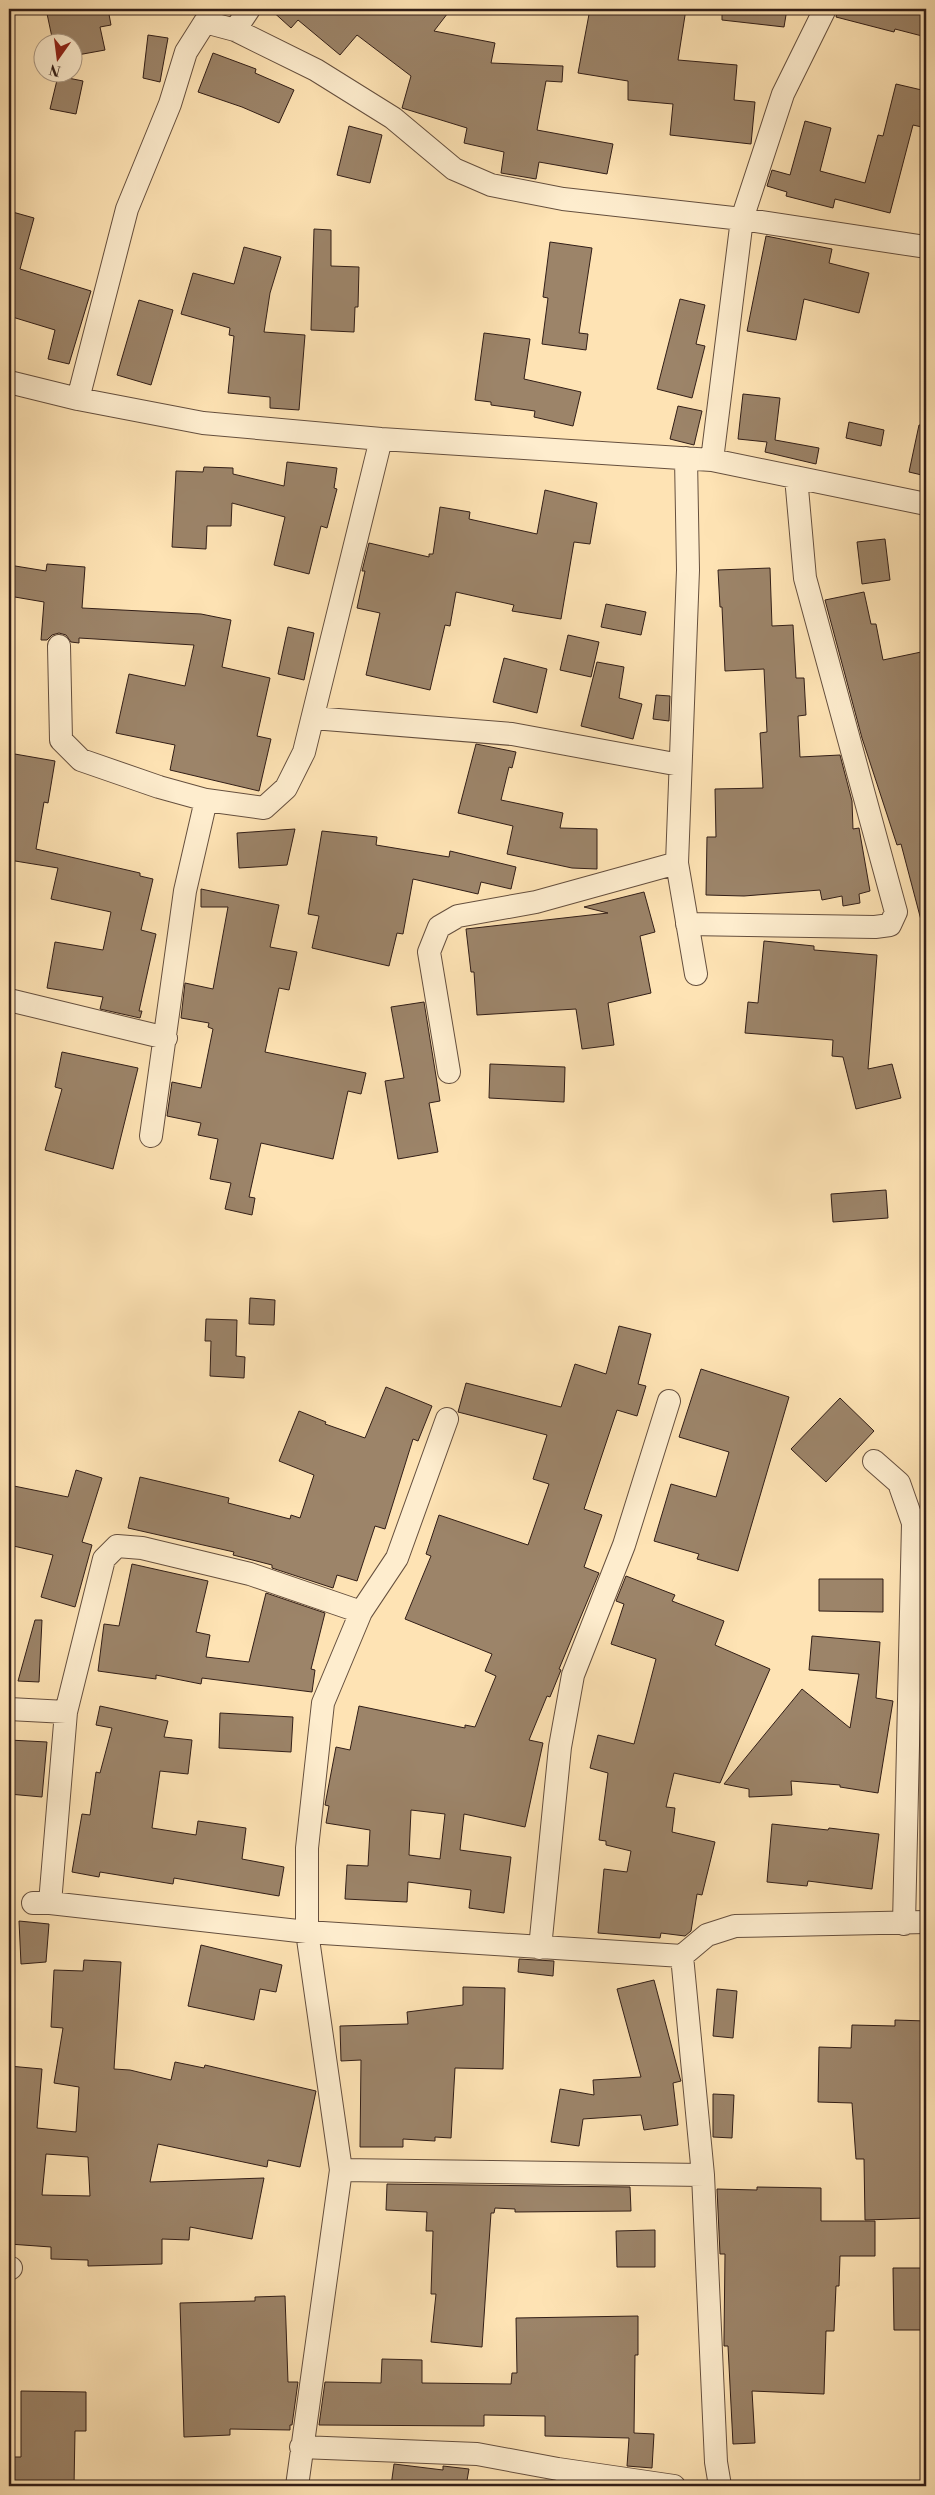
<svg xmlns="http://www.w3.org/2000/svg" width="935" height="2495" font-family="'Libre Bodoni',serif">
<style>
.building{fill:#9c8469;stroke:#321e17;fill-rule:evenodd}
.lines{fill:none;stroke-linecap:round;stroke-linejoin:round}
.minor-casing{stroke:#654f3e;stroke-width:24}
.minor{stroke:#feedce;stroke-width:22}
</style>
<rect width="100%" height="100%" fill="#fee3b4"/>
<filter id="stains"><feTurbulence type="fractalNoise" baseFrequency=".004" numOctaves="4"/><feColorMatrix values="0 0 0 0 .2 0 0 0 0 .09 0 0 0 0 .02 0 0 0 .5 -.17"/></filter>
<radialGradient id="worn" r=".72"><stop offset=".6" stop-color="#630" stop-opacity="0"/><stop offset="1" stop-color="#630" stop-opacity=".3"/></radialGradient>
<path class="building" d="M46,9H108L111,25L100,27L105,50L72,56V42H53Z
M270,9H451L434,31L495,43L491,63L563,66L562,82L546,81L537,130L613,144L607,174L539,162L536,179L501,173L504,152L464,143L467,128L402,108L411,76L357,35L340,55L298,20L291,28Z
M590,9H686L678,60L737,65L734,100L755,102L751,144L670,135L673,104L628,100V81L578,73Z
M722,9H787L784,27L722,20Z
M838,9H926V37L895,29L894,32L836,17Z
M148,35L168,38L160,82L143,78Z
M213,53L256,69L255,73L294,90L279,123L242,107L198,92Z
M58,76L83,81L76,114L50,109Z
M896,84L926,91V128L913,125L890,213L835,199L833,208L786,196L787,192L767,186L772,170L790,175L805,121L831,128L820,171L865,183L878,135L883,136Z
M349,126L382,135L370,183L337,175Z
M9,211L34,218L20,269L91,291L69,364L48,359L55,330L9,316Z
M314,229L331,230V266L359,267L358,307H355L354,332L311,330Z
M766,236L832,249L829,263L869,273L859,313L804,299L796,340L747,331Z
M550,242L592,248L579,333L588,334L586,350L542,344L548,298L543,297Z
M244,247L281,257L270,293L264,332L305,335L299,410L270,408V397L228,393L234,336L229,335L230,328L181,314L193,273L234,284Z
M680,299L705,305L696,344L705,346L692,398L657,389Z
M139,300L173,310L151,385L117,375Z
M484,333L530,339L524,379L581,392L573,426L534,417L535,411L491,405V402L475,400Z
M743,394L780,398L775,440L819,448L816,464L765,452L767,442L738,439Z
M678,406L702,411L694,445L670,439Z
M849,422L884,430L881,446L846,438Z
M919,425H926V476L909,472Z
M287,462L337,468L334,488L337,489L327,528L321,526L309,574L274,565L285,517L232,503L231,526H207L206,549L172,547L176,471L203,472L204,467L233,468V474L284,486Z
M545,490L597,503L590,544L574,542L561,619L512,611L514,605L456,592L450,626L445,625L430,690L366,675L380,613L357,608L365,571H362L369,543L429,557V554H433L440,507L470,512L469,519L537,534Z
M885,539L890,580L862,584L857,542Z
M47,564L85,567L82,608L201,614L231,620L222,667L270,678L257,736L271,739L259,791L170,770L175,745L116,733L129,674L185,686L194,645L79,638V643L71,642L66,635L59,633L52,635L47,640H41L44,602L9,596V565L46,571Z
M770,568L772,626L793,625L796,678H804L806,715L798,716L800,757L840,755L852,801L853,829L859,828L870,891L859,894L860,903L843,906L842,896L822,900L820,890L744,896L706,895L707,837H716L715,789L763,788L760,733L767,732L764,669L725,671L722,607H720L718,570Z
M864,592L871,624H876L883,660L926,651V919L921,920L901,844L897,845L862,738L825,600Z
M606,604L646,612L641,635L601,627Z
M288,627L314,633L304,680L278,674Z
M568,635L599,642L591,677L560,670Z
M504,658L547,669L537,713L493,702Z
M597,662L624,667L619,698L642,704L633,739L581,726Z
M656,695L670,696L669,721L653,719Z
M476,744L516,752L512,768L509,767L501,800L563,813L560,828L597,829V869L572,868L507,854L513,826L458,813Z
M9,753L55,761L48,803L44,802L36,849L140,873V876L153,879L141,930L156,934L139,1011H142L140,1018L100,1009L103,997L47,988L55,942L103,950L111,912L51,899L58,868L9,860Z
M295,829L287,865L239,868L237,833Z
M322,831L377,837L376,845L449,857L450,851L516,867L511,889L481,882L478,894L413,879L403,934L397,933L389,966L312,948L319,916L308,914Z
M201,889L279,905L270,947L297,952L289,990L279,988L265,1052L366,1073L361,1094L348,1091L333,1159L261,1143L249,1197L255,1198L252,1215L225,1209L231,1183L210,1179L218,1139L198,1135L201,1123L167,1116L172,1082L201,1088L213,1029L208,1027L209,1023L181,1018L185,983L213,989L228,907H201Z
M644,892L655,932L640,936L651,993L608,1003L614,1045L582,1049L576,1009L477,1015L474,972H471L466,929L608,913L584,907Z
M764,941L814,946V950L877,955L868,1069L892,1064L901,1098L856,1109L843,1057L832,1056L833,1040L745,1033L748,1002L758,1003Z
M424,1002L440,1101L429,1103L438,1152L398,1159L385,1081L404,1078L391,1007Z
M62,1052L138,1068L113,1169L45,1150L62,1089L55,1087Z
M490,1064L565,1067L564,1102L489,1098Z
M886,1190L888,1218L833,1222L831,1194Z
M250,1298L275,1300L274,1325L249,1324Z
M206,1319L237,1320L236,1356L245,1357L244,1378L210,1376L211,1341H205Z
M619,1326L651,1334L638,1384L646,1386L637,1416L617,1410L584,1509L602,1515L584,1567L599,1573L559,1669L561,1670L550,1697L547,1696L529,1740L543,1743L525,1827L464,1814L460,1850L511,1857L504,1913L469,1908L471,1890L408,1882L407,1902L345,1899L347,1865L368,1866L370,1830L326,1823L329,1806L325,1805L336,1747L350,1750L359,1706L465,1728V1725L475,1727L496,1676L485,1671L492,1654L405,1619L431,1556L426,1554L439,1515L528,1545L549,1484L533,1479L547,1435L458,1412L466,1383L561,1407L575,1364L606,1374ZM411,1810L445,1814L440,1859L409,1855Z
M701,1369L789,1397L738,1571L697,1559L699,1554L654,1541L671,1484L716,1497L729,1452L679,1437Z
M386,1387L432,1406L418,1441L413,1439L385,1529L375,1526L357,1581L337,1575L333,1588L272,1568V1565L233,1555L234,1552L128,1528L140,1477L229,1498L228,1503L290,1519L291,1515L300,1518L314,1475L279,1461L299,1411L326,1422L325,1424L365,1438Z
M840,1398L874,1431L826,1482L791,1449Z
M76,1470L102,1478L82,1542L92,1545L75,1607L41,1597L53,1555L9,1545V1485L68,1497Z
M132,1564L208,1581L196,1632L210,1635L206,1657L249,1662L266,1593L325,1613L311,1669L315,1670L312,1692L202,1678L201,1684L156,1675V1679L98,1671L104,1624L119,1626Z
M626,1576L675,1595L672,1601L724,1621L715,1645L770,1669L720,1783L674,1773L666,1807L675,1808L672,1832L715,1842L702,1895L697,1894L691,1931L685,1936L661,1933L660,1938L598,1933L604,1869L627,1872L631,1851L606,1845V1841L599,1840L608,1773L590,1768L598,1735L634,1744L656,1659L611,1644L624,1604L616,1601Z
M819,1579H883V1612L819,1611Z
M35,1620H42L39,1682L18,1681Z
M812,1636L880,1642L876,1698L893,1701L878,1793L840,1787V1785L791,1781L792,1795L749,1797V1789L724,1784L802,1689L850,1728L859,1674L809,1670Z
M100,1706L168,1721L164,1737L192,1740L188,1774L160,1771L152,1828L196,1835L198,1821L246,1828L242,1859L284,1867L279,1896L174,1878L173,1884L100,1872L99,1877L72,1872L82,1814L90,1815L96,1772L100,1773L112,1728L96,1725Z
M220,1713L293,1717L291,1752L219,1748Z
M9,1740L47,1742L42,1797L9,1794Z
M772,1824L828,1830L829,1828L879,1834L872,1889L808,1881L807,1886L767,1882Z
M19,1921L49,1924L46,1962L21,1964Z
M201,1945L282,1965L276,1992L260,1989L254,2020L188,2006Z
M519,1959L554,1961L553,1976L518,1972Z
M84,1960L121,1962L114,2069L130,2070L171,2080L175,2062L204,2068L205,2065L316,2091L300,2167L268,2160L267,2167L158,2144L150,2182L264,2178L252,2239L190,2227L189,2240L162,2239V2264L88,2266V2260L51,2259V2247L9,2244V2066L42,2069L37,2128L76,2132L79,2087L54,2083L63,2028L51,2027L54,1970L83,1971ZM46,2154L88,2157L90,2196L42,2195Z
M654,1980L680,2078L681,2081L673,2083L678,2125L644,2130L641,2115L583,2119L579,2146L551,2142L560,2089L594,2095L593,2080L641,2077L617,1989Z
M463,1987L505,1988L503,2069L455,2068L451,2138L435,2137V2141L403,2139V2147H360L361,2060L341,2061L340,2026L408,2024L407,2012L463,2005Z
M717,1989L737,1991L733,2038L713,2036Z
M895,2020L926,2021V2218L865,2220L864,2159H856L852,2103L818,2102L819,2047L851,2048L852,2025L895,2026Z
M713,2094L734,2095L732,2138L713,2137Z
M387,2184L630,2187L631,2211L515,2212V2209L495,2208L494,2213H491L482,2347L431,2342L436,2294H431L433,2231H426L427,2212L386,2210Z
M757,2187L821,2188V2221H875V2256H840L839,2286H836L834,2331H826L824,2394L752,2391L755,2443L733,2444L728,2346H724V2339L725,2254H720L717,2189L757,2190Z
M655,2230V2267H617L616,2231Z
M893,2268H926V2330H894Z
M285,2296L288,2382H298L292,2425H290V2430L230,2429V2435L184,2437L180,2303L255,2301V2297Z
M638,2316V2355H635L634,2433L654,2434L652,2468L627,2466L629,2438L545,2436V2416L484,2415V2426L319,2425L325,2382L381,2383L382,2359L422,2360V2383L511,2384L512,2373H517L516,2318Z
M21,2391L86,2392V2431H75L74,2486H14V2457H21Z
M394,2464L443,2470V2466L469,2469L466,2486H391Z"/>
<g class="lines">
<g class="minor-casing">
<path id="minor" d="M235,30L249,9
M9,382L78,399L203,423L381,439L712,460L926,504
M78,399L127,209L170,104L186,52L205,22L235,30L316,70L393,118L454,169L491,185L563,199L742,219L926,247
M686,458L688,570L677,863L696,974
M712,460L742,219L783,94L825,9
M59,646L61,740L81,760L159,787L206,800L264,808L286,788L304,752L381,439
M313,718L512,734L680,765
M687,924L875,927L890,925L896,912L805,578L796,477
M9,1000L166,1038
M449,1072L429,952L439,927L458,916L536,902L677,863
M151,1136L185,891L206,800
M874,1461L899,1483L913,1523L904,1924
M9,1709L66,1712
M33,1903H50L307,1932L682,1956L707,1935L735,1926L926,1922
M50,1903L66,1712L104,1559L117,1546L142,1548L250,1574L361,1612
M540,1948L560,1747L573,1675L624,1545L669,1401
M682,1956L703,2175L716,2462L720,2486
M341,2170L703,2175
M9,2268H11
M301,2447L477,2454L558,2469L674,2486
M297,2486L341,2170L307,1932V1848L323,1703L361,1612L397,1558L447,1419"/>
</g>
<use href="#minor" class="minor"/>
</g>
<rect width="935" height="2495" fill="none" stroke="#fee3b4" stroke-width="30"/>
<rect x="10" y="10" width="915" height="2475" fill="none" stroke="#321e17" stroke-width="2.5"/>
<rect x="15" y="15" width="905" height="2465" fill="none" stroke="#321e17"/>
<g transform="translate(58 58) rotate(194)"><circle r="24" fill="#feedce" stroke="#ac9a85"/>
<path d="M0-4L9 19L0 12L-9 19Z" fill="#8f2418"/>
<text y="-8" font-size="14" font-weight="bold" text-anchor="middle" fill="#321e17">N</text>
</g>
<rect width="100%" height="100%" filter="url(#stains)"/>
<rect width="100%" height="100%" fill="url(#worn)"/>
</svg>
